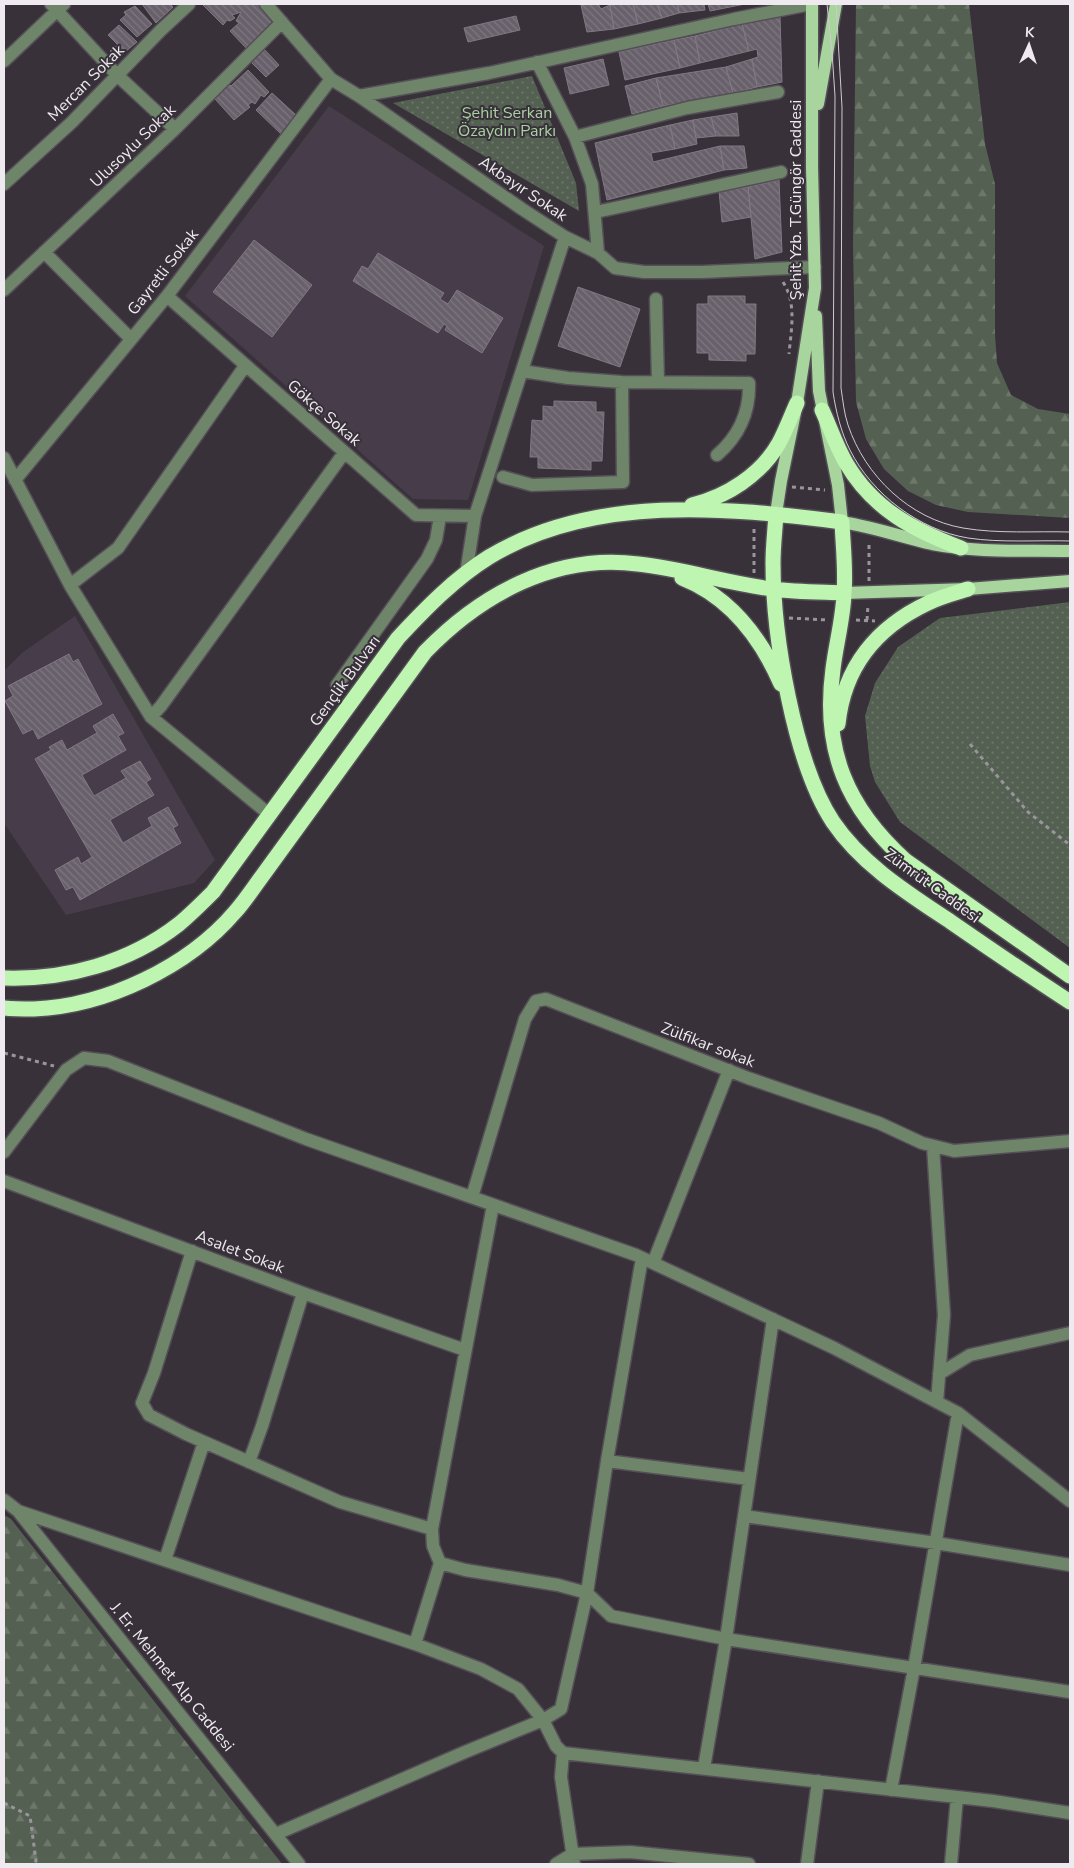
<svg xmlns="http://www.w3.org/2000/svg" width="1074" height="1868" font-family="'Nunito Sans',sans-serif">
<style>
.built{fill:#473c4a}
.grass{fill:url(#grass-dots)}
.forest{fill:url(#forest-firs)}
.building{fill:url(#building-back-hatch);stroke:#807882}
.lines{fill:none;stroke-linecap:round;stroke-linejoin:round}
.minor-casing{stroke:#554f57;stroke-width:15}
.major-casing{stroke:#554f57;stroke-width:15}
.highway-casing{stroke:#554f57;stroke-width:18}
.path{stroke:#9a959c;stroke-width:3;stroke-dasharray:4 4;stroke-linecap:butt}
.minor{stroke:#6f856a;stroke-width:12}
.major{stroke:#a7d59d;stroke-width:12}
.highway{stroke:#bdf5b1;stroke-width:15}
.tram{stroke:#cfcad0;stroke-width:1}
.labels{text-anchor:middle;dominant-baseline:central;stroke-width:4;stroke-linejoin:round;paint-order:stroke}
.street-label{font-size:16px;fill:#eeeaef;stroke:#38313a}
.park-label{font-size:16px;fill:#aad1a1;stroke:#38313a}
</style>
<defs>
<pattern id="grass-dots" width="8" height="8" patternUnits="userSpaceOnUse" patternTransform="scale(1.25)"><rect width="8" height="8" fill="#546152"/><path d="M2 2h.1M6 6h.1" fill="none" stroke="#6d786b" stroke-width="1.8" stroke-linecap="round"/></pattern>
<pattern id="forest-firs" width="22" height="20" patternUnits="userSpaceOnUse" patternTransform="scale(1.25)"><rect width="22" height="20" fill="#546152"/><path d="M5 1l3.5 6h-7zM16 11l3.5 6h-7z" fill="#6d786b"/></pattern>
<pattern id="building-back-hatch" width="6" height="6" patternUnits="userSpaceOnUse" patternTransform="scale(1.25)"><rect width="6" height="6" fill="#68606a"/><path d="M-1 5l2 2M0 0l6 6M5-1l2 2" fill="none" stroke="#7e7780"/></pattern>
</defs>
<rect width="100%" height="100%" fill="#38313a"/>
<path class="built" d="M329,106L544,246L468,500L413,499L185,296Z
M75,616L215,860L194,883L66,915L4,823V671L23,652Z"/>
<path class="grass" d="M532,76L576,183L579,211L393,103Z
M1070,602V948L900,822L875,782L870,766L865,716L875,683L898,647L940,618Z"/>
<path class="forest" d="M856,4H969L985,144L995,184V335L997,363L1011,395L1038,409L1070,414V518L968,512L936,505L908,491L884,469L866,439L856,402L853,247Z
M4,1515L11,1519L282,1864H4Z"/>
<path class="building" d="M142,4H170L173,7L156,23Z
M202,4H260L270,15L273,24L247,49L230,31L239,23L236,21L241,12L232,15L235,18L230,21L227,20L223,25Z
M598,4L601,9L610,5L614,29L587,32L581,5Z
M615,4H633L638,24L614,29L610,5Z
M633,4H657L662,18L638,24Z
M657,4H677L679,13L662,18Z
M678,4H704L705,10L679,13Z
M708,4H745L710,11Z
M135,6L152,24L137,37L120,20L126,15L124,12Z
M516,16L520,30L468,42L464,28Z
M780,16L782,82L757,87L752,59L758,57L757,49L749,51L742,24Z
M742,24L749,51L700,63L695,36Z
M119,25L137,42L119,57L110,51L118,45L108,35Z
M695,36L700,63L680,68L674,40Z
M674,40L680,68L625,80L619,52Z
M263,48L279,65L266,77L250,61Z
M603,59L609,85L570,94L564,68Z
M752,59L757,87L733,93L726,67Z
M726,67L733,93L663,106L656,78Z
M248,70L269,92L264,97L261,95L255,104L252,102L248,105L231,86Z
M656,78L663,106L632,114L625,86Z
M229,84L250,107L234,120L215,99Z
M272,93L297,116L281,134L256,110Z
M737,113L739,136H716L711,117Z
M711,117L716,136L696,138L693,120Z
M693,120L697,144L675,149L670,125Z
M670,125L675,149L651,153L653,162L720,146L724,170L607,200L595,143Z
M720,146H744L747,168L724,170Z
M779,180L782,252L755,259L748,187Z
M748,187L751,217L722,222L719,191Z
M254,240L312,285L272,337L213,292Z
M378,253L444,293L440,299L448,304L457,290L503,318L482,353L445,330L447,326L444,324L438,333L353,281L362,266L368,269Z
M578,287L640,309L620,367L558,346Z
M708,296H745V304H756L755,354H746V361L709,360V353H697V304H708Z
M554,401L596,402V412H604L602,461H591V470L538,468V457H530L532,420L543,421V406L554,407Z
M69,654L73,662L78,659L102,704L38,739L33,729L23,734L5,701L13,696L8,686Z
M113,714L124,733L118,736L126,750L82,775L94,796L126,778L121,771L140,761L151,779L146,782L154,795L110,820L123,843L152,826L148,818L168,807L178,825L173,828L181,843L80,900L73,887L66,890L55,870L78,857L81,864L92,857L35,759L51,750L49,747L62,740L67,750L97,733L93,726Z"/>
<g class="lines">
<g class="minor-casing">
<path id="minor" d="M51,4L117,75L175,129
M266,4L331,79L359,96L522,209L565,237L598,253L615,268L644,272H702L815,267
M4,61L64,4
M537,62L575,137L592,184L598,253
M359,96L489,73L734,19L811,4
M575,137L687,108L778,92
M4,184L72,122L160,31L189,4
M596,212L781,172
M44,252L131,339
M4,290L175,129L282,22
M167,296L416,515L475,516
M656,299L658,382
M522,371L568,378L622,382L749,383C750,413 739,436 717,455
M4,458L70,585L151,717L270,815
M503,477L532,485L623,482L622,382
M15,480L167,296L331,79
M466,574L475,516L565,237
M70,585L118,548L245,366
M337,685L427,559L436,540L440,516
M151,717L161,706L344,453
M933,1146L944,1315L937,1402
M4,1152L66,1070L84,1058L108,1061L306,1139L636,1255L834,1348L958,1413L1070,1501
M4,1181L303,1293L465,1350
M472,1197L525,1019L536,1001L546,999L748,1078L879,1123L922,1143L954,1151L1070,1141
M192,1251L154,1373L142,1403L149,1415L186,1434L340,1502L432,1529L433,1546L440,1563L465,1570L558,1585L587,1593L611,1616L726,1639L1070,1692
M653,1263L729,1070
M939,1374L970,1355L1070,1333
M607,1461L749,1479
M249,1462L262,1426L303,1293
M4,1500L18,1511L415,1644L481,1669L518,1689L543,1720L556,1746L563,1753L993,1801L1070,1813
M18,1511L299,1864
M744,1516L936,1543L1070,1565
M432,1529L493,1205
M165,1560L204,1442
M415,1644L440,1563
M563,1753L561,1777L574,1864
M704,1768L726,1639L773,1319
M891,1790L914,1668L958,1413
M276,1834L465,1752L543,1720L561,1709L587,1593L607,1461L642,1258
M556,1864L572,1854L630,1852L749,1864
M807,1864L818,1781
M951,1864L957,1797"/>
</g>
<g class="major-casing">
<path id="major" d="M818,104L836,4
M816,316L819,391L838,485L842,522C873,527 902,537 932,544C978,553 1024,550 1070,551
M776,514L781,481L797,403L815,288L812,167V4
M844,593L968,589L1070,581"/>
</g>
<g class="highway-casing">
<path id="highway" d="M822,410C830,427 836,446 846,463C873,509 913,530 961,548
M692,505C726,497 761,475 779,443C786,430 791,416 797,403
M776,514C775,530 773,547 773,563C773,635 794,763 833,822C862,865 909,894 951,922C990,949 1030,976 1070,1002
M682,578C730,597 761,638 781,684
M838,724C844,667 877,627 928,603C940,597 955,593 968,589
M4,978C66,980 129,963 179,924C191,914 202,903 213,892L398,638C425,609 455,578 489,557C593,494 727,507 842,522C843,546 846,570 844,594C843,619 836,644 833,669C822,750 847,808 906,861L1070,976
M4,1008C14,1009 24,1009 34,1009C106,1006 188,967 235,912C244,902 252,890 260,879L425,652C480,595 555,553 638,564C683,569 727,583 772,589C796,592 821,592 844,593"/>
</g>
<path class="path" d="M783,282C797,303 791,331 789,354
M792,487L825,490
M754,573V527
M869,581V542
M789,618L828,620
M856,620L875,621
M867,620L868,605
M970,744L1028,812L1070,845
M4,1053L54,1066
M4,1803L30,1816L36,1861L34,1864"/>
<use href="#minor" class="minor"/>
<use href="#major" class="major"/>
<use href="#highway" class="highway"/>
<path class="tram" d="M827,4L832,52L835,96L833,392C836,412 841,432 850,450C872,494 919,530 968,538C1001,543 1037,540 1070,541
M836,4L842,107L841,388C843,401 844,413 848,425C865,476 910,519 963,528C998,534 1035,531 1070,532"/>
</g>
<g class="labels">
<g class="street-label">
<text transform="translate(86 83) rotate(-45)">Mercan Sokak</text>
<text transform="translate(133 146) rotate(-44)">Ulusoylu Sokak</text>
<text transform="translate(523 189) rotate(34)">Akbayır Sokak</text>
<text transform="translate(796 200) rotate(-90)">Şehit Yzb. T.Güngör Caddesi</text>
<text transform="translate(163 272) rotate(-52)">Gayretli Sokak</text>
<text transform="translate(324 413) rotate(41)">Gökçe Sokak</text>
<text transform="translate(345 681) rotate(-54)">Gençlik Bulvarı</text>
<text transform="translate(932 886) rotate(36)">Zümrüt Caddesi</text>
<text transform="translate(708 1045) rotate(21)">Zülfikar sokak</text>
<text transform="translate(240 1252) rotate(21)">Asalet Sokak</text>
<text transform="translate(172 1677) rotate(51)">J. Er. Mehmet Alp Caddesi</text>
</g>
<g class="park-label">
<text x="507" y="113">Şehit Serkan<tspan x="507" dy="18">Özaydın Parkı</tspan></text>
</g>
</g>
<rect width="1074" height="1868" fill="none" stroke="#eeeaef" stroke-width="10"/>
<g transform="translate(1029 45) rotate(3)" stroke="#38313a" stroke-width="4" paint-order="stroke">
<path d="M0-4L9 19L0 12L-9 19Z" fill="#eeeaef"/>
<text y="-8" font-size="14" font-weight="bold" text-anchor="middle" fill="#eeeaef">K</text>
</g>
</svg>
